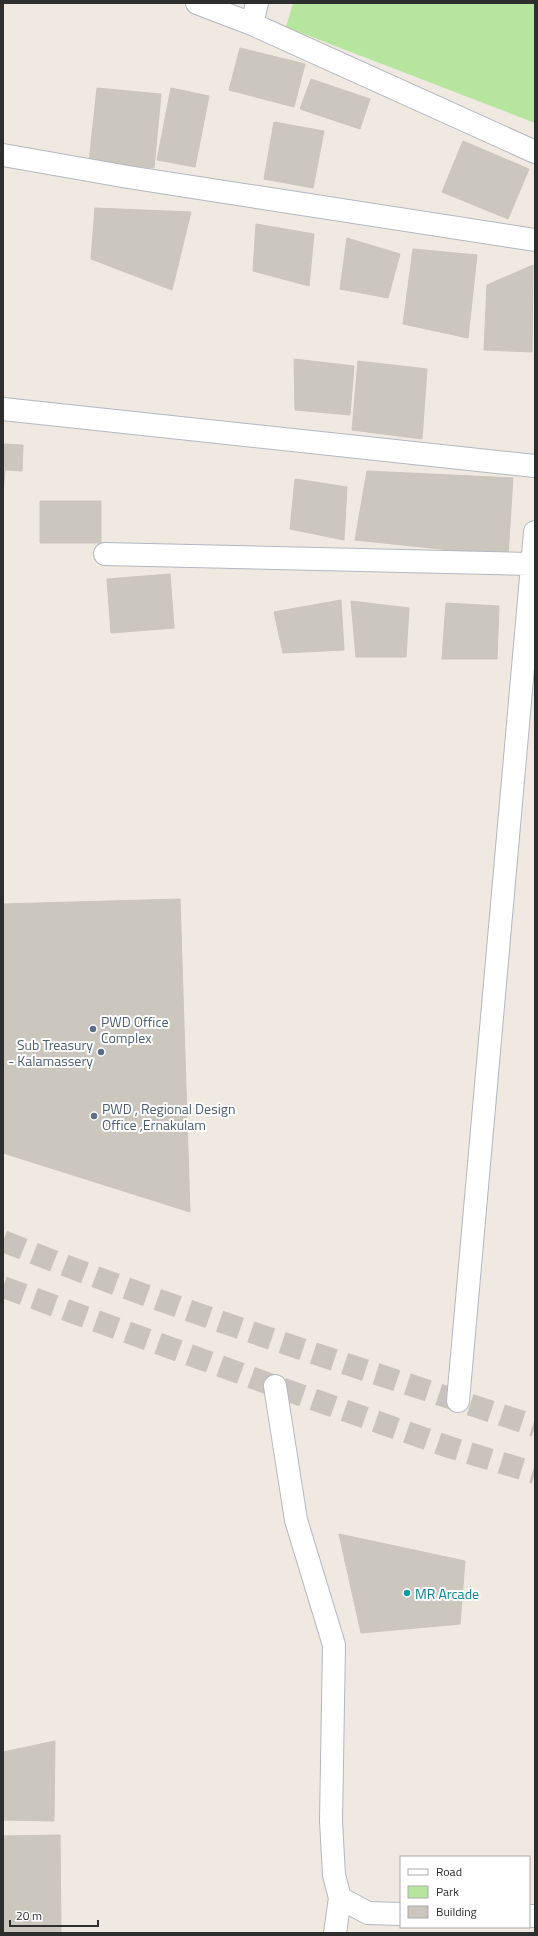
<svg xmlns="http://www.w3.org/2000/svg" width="538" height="1936" font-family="'Titillium Web',sans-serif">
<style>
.green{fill:#b6e59e}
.building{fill:#cbc7bf;stroke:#cbc5ba}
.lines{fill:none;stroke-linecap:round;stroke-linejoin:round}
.highway-tunnel{stroke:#c8c4bd;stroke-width:22;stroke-dasharray:22 11;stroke-linecap:butt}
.street-casing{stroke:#b4b7c1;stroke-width:24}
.street{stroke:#fff;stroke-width:22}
.service-dot{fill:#5c6f8a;stroke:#fff;stroke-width:1.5}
.culture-dot{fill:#0f9aa8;stroke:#fff;stroke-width:1.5}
.labels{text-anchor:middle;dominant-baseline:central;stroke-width:4;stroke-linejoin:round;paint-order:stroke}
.service-label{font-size:14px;fill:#4e5e75;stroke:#fff;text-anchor:start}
.culture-label{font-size:14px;fill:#0d838f;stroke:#fff;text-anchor:start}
</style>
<rect width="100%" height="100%" fill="#efe9e1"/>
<path class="green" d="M293,3H535V123L286,27Z"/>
<path class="building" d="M240,48L305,64L294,107L229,90Z
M311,79L370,99L360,129L300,109Z
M97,88L161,94L154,168L89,162Z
M171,88L209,96L195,167L157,160Z
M274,122L324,131L313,188L264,179Z
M463,141L529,169L508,219L442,192Z
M95,208L191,212L172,290L91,259Z
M256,224L314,234L309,286L253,271Z
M347,238L400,254L388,298L340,289Z
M413,249L477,255L468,338L403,324Z
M533,265L532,352L484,350L487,285Z
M294,359L354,366L350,415L295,410Z
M358,361L427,369L422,439L352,430Z
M3,444L23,445L22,471L5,470L3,496Z
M367,471L513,478L508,556L355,540Z
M295,479L347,487L344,540L290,529Z
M40,501H101V543H40Z
M170,574L174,628L111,633L107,579Z
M341,600L344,650L283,653L274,612Z
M351,601L409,608L406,657H356Z
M446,603L499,606L497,659H442Z
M180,899L190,1212L3,1153V904Z
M339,1534L465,1561L460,1624L361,1633Z
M55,1741L54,1821L3,1820V1752Z
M60,1835L61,1933H3V1836Z"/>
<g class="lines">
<path class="highway-tunnel" d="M3,1241C177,1311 357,1367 535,1426
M3,1287L275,1386L449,1447L535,1473"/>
<g class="street-casing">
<path id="street" d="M197,3L252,24
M257,3L252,24L535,152
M3,155L128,177L535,240
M3,409L535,466
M105,554L532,564
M275,1386L296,1520L334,1645L331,1821L334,1875L340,1898L368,1913L401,1914
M458,1401L535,532
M529,1916H535
M335,1933L340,1898"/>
</g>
<use href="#street" class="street"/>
</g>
<g class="service-dot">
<circle cx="93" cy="1029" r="4"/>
<circle cx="101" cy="1052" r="4"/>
<circle cx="94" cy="1116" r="4"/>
</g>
<circle class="culture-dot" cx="407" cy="1593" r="4"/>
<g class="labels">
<g class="service-label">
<text x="101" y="1021">PWD Office<tspan x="101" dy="16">Complex</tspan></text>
<text x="93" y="1044" text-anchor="end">Sub Treasury<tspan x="93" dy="16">- Kalamassery</tspan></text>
<text x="102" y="1108">PWD , Regional Design<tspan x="102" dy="16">Office ,Ernakulam</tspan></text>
</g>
<g class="culture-label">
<text x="415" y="1593">MR Arcade</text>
</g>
</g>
<rect width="538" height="1936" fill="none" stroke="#2e2e2e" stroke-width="8"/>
<rect x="400" y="1856" width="130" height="72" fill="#ffffff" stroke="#ababab"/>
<rect x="408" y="1869" width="20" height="6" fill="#ffffff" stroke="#ababab"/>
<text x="436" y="1876" font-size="12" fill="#2e2e2e">Road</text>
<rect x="408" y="1886" width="20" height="12" fill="#b6e59e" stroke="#ababab"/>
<text x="436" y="1896" font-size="12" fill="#2e2e2e">Park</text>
<rect x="408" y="1906" width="20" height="12" fill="#cbc7bf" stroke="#ababab"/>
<text x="436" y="1916" font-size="12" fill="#2e2e2e">Building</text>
<path d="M10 1920v6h88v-6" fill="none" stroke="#2e2e2e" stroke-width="2"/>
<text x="16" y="1920" font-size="12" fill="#2e2e2e" stroke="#ffffff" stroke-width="3" paint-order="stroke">20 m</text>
</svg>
